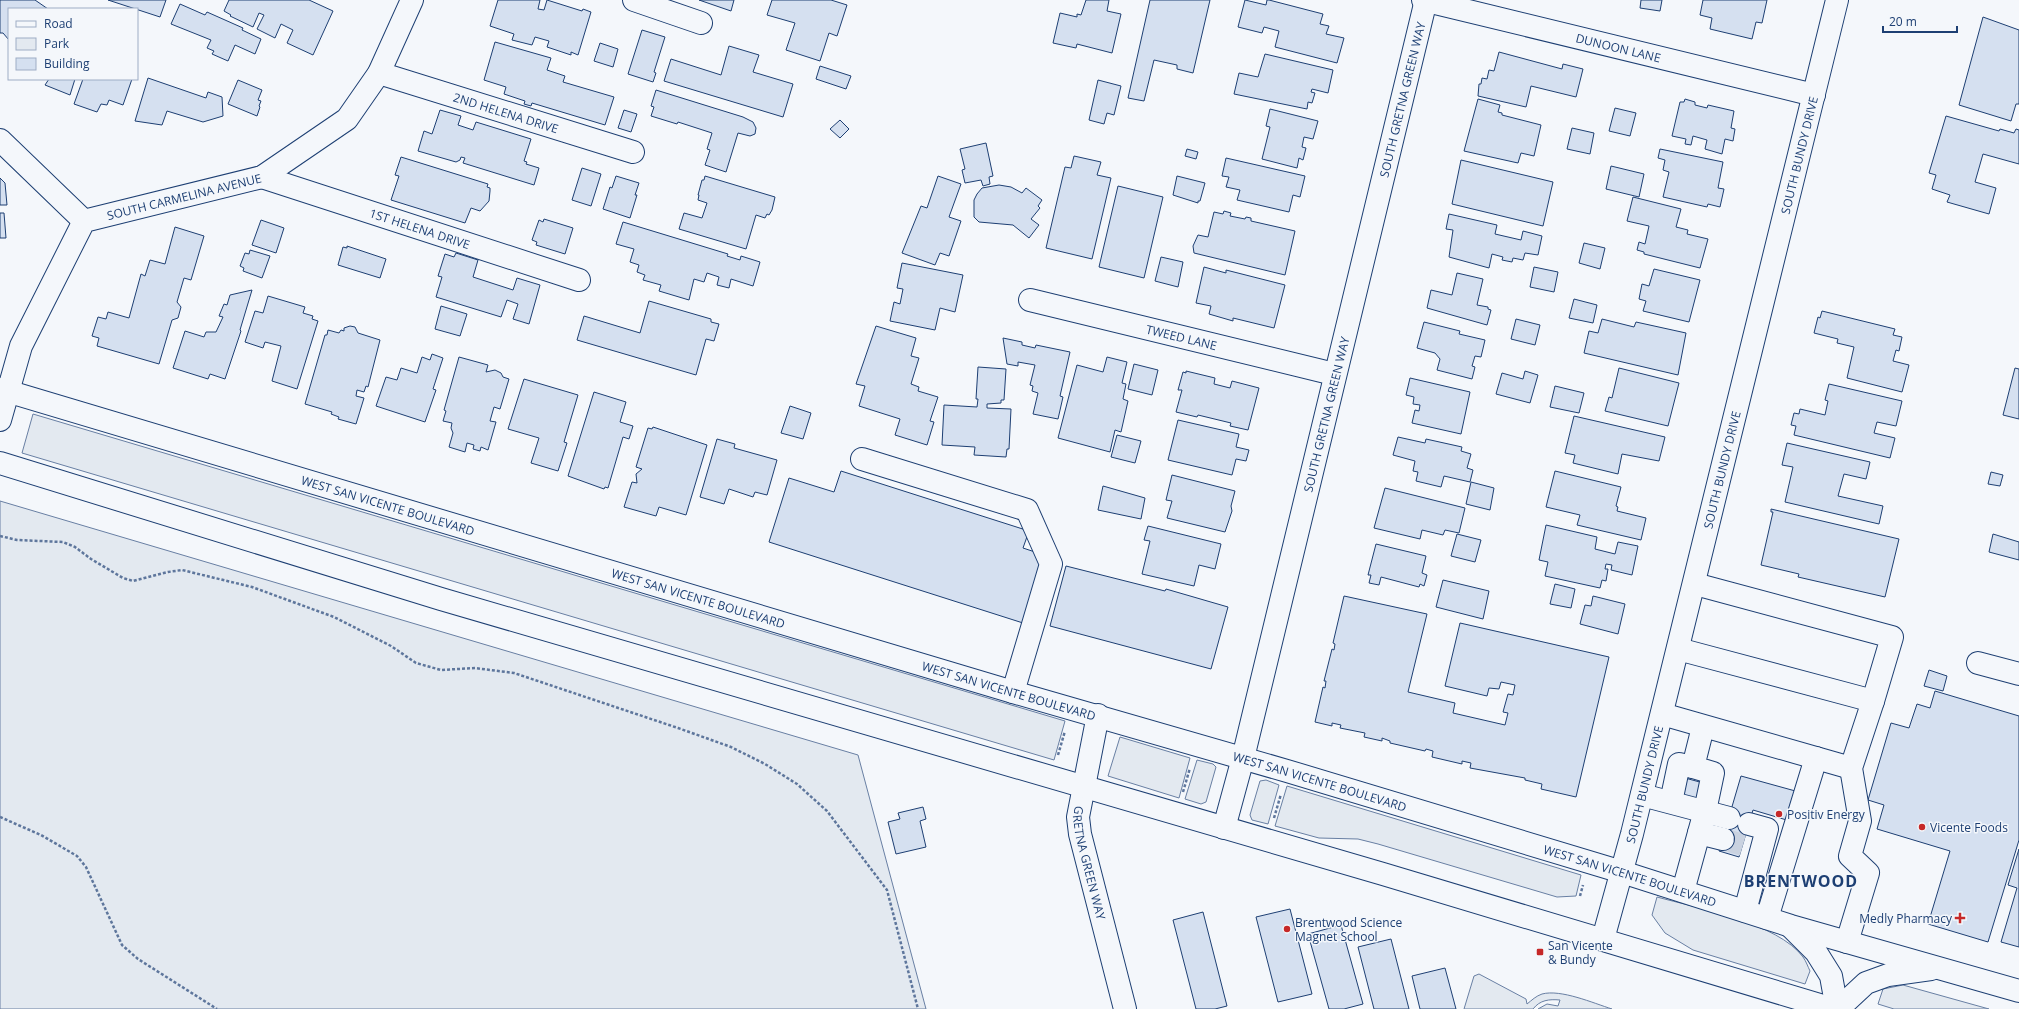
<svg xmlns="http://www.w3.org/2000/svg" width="2019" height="1009" font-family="'Open Sans',sans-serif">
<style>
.green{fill:#e3e9f0;stroke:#687fa3}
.building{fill:#d5e0f0;stroke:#1d3f73}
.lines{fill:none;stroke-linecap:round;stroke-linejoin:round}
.minor-tunnel{stroke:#c9d2e0;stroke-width:22;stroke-dasharray:22 11;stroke-linecap:butt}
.minor-casing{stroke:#1d3f73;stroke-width:24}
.major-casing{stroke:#1d3f73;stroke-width:24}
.path{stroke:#5e769c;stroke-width:2.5;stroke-dasharray:3 2;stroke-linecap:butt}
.minor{stroke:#f4f7fb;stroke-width:22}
.major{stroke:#f4f7fb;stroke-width:22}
.poi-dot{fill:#c62828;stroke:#f4f7fb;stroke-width:1.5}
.labels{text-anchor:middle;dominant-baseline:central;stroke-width:3;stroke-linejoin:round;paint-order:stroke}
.street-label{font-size:12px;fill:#1d3f73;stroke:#f4f7fb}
.poi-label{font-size:12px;fill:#1d3f73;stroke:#f4f7fb;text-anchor:start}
.district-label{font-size:16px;font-weight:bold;letter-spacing:1px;fill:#1d3f73;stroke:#f4f7fb}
</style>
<rect width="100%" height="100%" fill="#f4f7fb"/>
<path class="green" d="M33,414L1065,721L1054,760L22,453Z
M0,501L858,755L926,1009H0Z
M1120,737L1190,758L1179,798L1108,776Z
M1197,760L1213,764L1216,767L1206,802L1201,804L1185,799Z
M1266,780L1279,785L1268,824L1252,820L1250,815L1260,781Z
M1287,786L1581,875L1576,896L1557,897L1378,844L1358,839L1319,838L1275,826Z
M1657,897C1697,908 1778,923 1803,957C1806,961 1808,967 1810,971L1805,984L1693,950L1665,933L1652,915Z
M1479,974L1526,999L1527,1004C1532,1000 1536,996 1542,994C1561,989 1593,1003 1612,1009H1538L1547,1004L1558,1006L1560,1000C1549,999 1540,1000 1533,1009H1464L1474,976Z
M1903,985L1989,1009H1894L1878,1004L1883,989Z"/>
<path class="building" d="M0,0H35L48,9H9V40L3,33H0Z
M108,0H166L160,17Z
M229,0H309L333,11L313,55L287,43L293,30L281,24L275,38L257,29L264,15L259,13L253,27L230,16L231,15L224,11Z
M498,0H540L538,9L544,10L547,0L582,11L583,9L591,12L578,55L571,52V55L547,47L549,41L535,37L532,45L512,40L514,34L490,26Z
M699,0H734L731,11Z
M772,0H831L847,5L837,36L829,33L820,61L786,50L795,23L767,15Z
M1086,0H1109L1107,11L1121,14L1112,53L1077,44L1076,48L1053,43L1060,13L1077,17V14L1081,15Z
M1150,0H1210L1193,73L1177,69V65L1154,60L1144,101L1128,98Z
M1245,0L1266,5L1267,0H1269L1323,14L1320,24L1329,26L1326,34L1344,38L1337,63L1275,47L1279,31L1264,27L1262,33L1238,27Z
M1641,0H1662L1660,11L1640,8Z
M1703,0H1767L1762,23L1756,22L1752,39L1710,29L1712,18L1700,15Z
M180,4L205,15L207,12L243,28L242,30L261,39L255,54L235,45L228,61L212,54L214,51L207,48L211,40L171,24Z
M1983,17L2019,30V104H2016L2011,121L1959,105Z
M642,30L665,37L654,72L656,73L653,82L628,74Z
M495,42L551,58L547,70L565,76L563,82L614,97L605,125L532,103L531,106L524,104L525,101L504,94L506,87L484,80Z
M600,43L618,49L613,67L594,61Z
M729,46L759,55L753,72L793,84L783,117L664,81L671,59L721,75Z
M1499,52L1562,69L1563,64L1583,69L1576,97L1531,86L1526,107L1478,96L1479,84H1481L1482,78L1487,79L1489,70L1494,71Z
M1265,54L1333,70L1328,93L1312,89L1311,92L1315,93L1312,103L1308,102L1307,109L1234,94L1239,73L1258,77Z
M820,66L851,76L846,89L816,79Z
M148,78L206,98L208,92L222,97L223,116L203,122L167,111L162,125L135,121Z
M49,79H75L70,95L45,85Z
M83,79H132L123,105L109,100L107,105L101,104L97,112L74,104Z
M238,80L262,90L258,100L261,101L259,106L260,107L257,116L228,104Z
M1098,80L1121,86L1114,115L1107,113L1104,124L1089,120Z
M656,90L743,117L753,122L756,128L755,134L750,136L738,133L726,172L705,165L710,150L707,149L712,133L678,122L677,124L651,116L654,107L651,106Z
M1478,99L1500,105L1498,112L1502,113V115L1541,125L1534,156L1521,153L1518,163L1464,151Z
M1685,99L1695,102V105L1707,108L1708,105L1734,111L1731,128L1735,129L1733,141L1725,139L1722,154L1705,149L1707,140L1693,136L1691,145L1685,144L1686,139L1672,136L1680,102H1684Z
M1615,108L1636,113L1630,136L1609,131Z
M1270,109L1318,121L1313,139L1304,137L1302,147L1306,148L1303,160L1299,158L1297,168L1262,159L1270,127L1266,126Z
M440,110L461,116L458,125L473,130L476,122L531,139L524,161L527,162L526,164L539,168L534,185L463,163L465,158L461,157L460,160L456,162L418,151L424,131L432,134Z
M624,110L637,114L631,132L618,128Z
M1946,116L1999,131L2000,129L2014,133L2016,129L2019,130V164L1983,154L1975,182L1996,188L1989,214L1947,202L1950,195L1932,189L1936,175L1929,173Z
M840,120L849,129L840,138L830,129Z
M1572,128L1594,133L1590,154L1567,149Z
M986,143L993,176L989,177L990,184L983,186L981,180L965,183L962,170L965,169L960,149Z
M1187,149L1198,152L1196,159L1185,156Z
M1660,149L1723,162L1718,188L1724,189L1720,207L1708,204L1707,207L1663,197L1669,172L1663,170L1665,160L1658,158Z
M1074,156L1101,162L1097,175L1111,178L1092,259L1046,248L1065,167L1071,168Z
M401,157L488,184L487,187L490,188V191L489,201L480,211L471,208L465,223L391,200L399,176L395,175Z
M1226,158L1305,176L1300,197L1293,195L1289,212L1237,200L1240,190L1226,187L1229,177L1222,176Z
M1461,160L1553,182L1543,226L1452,204Z
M1611,166L1644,174L1639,197L1606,189Z
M582,168L601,174L591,206L572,200Z
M616,176L639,183L635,195H637L630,218L603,209L610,187L612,188Z
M705,176L775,197L772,210L769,215L767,214L765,218L756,215L746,249L679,229L684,213L702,218L707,203L698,200L699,195H698L702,180H704Z
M938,176L961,184L949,217L961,221L949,256L940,253L935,265L902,253L921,206L927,208Z
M1177,176L1205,183L1200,201H1198V203L1173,195Z
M0,178L5,183L7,205H0Z
M999,185L1011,187L1022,193L1026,188L1042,200L1038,206L1040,208L1031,219L1039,225L1029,238L1013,225L979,222L974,217V200L977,194L982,188Z
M1118,186L1163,197L1144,278L1099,267Z
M1633,197L1681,209L1676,227L1688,230L1687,234L1708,239L1700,268L1644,254V252L1637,250L1639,242L1645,244L1649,226L1627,221Z
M1224,211L1231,213L1230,216L1245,219L1246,217L1251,218V221L1295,231L1285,275L1194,253L1193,246L1198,235L1208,237L1214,212L1223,214Z
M0,213H4L6,238H0Z
M1449,214L1497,225L1495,234L1521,240L1523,231L1542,236L1538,255L1525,253L1523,260L1513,258L1512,262L1502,260L1503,257L1492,254L1489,268L1449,257L1453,230L1446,229Z
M544,219L573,228L565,254L536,245L537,242L532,240L539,220L543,222Z
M261,220L284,228L276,253L252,245Z
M623,222L728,254L727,256L740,260L741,256L760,262L753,286L731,279L729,288L717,285L719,277L707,273L704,282L694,279L689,300L659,291L661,285L643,280L645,275L637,272L639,265L630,262L634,249L616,244Z
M175,227L204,236L191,280L184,278L177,302L181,307L178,318L172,320L159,364L97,346L99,338L92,336L98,317L106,319L108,312L129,318L141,274L145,276L150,260L165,264Z
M1584,243L1605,248L1600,269L1579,263Z
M347,246L386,259L380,278L338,265L343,247L347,248Z
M250,250L270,256L262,278L243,271L244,268L240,266L245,253L249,254Z
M456,253L478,260L473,277L513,290L517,278L540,285L529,324L513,319L518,304L507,300L501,317L436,297L442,277L438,276L445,254L454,257Z
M1161,257L1183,262L1178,287L1155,281Z
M902,263L963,275L955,312L940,308L935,330L890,321L894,302L900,304L903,289L897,288Z
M1204,267L1226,273V270L1285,285L1274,328L1233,318V321L1209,314L1211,306L1196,303Z
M1534,267L1558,272L1554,292L1530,287Z
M1654,269L1700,280L1689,322L1643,311L1646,301L1639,299L1642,284L1649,286Z
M1457,273L1483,279L1477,305L1488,307V309L1491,310L1487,325L1427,308L1431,290L1452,295Z
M252,290L240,330L241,331L225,379L210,374L208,379L173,368L185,331L204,337L206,332H216L223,317L219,316L224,304L227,305L230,295Z
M268,296L305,307L303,313L313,316L312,319L318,321L297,389L272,381L281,346L265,342L263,348L245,342L255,311L263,313Z
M1574,299L1597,305L1593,323L1569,318Z
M649,301L711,319V322L719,324L714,341L706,339L696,375L577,340L584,316L640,333Z
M441,306L467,314L460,336L435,329Z
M1822,311L1895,329L1893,335L1902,337L1899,351L1896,350L1893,361L1909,365L1902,392L1847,378L1854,347L1837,343L1838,339L1814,333L1818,317L1820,318Z
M1516,319L1540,325L1535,345L1511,339Z
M1602,319L1634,327L1636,322L1686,333L1678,375L1584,353L1589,331L1598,333Z
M1424,322L1460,331L1459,334L1485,340L1481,357L1475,356L1472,366L1475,367L1472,379L1437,370L1440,359L1435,353L1417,348Z
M350,326L355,327L358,333L380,340L368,387L366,386L364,392L357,390L356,396L364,398L356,424L338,419L339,417L331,414L332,412L305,404L325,335H327L328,330L339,333L341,330L344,331V328Z
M876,326L916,338L911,356L919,358L911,384L919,387L918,391L938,397L930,421L934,422L927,445L895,435L900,419L859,406L865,386L856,384Z
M1003,338L1022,342V345L1035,348L1036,345L1070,352L1060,396L1063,397L1058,419L1033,414L1038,393L1032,391L1033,386L1030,385L1035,365L1018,362V366L1007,364Z
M432,354L443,358L433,389L436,390L425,422L376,406L386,377L397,380L401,368L417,373L422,357L430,360Z
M459,357L488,365L486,372L495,370L501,373L503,377L509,379L500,409L494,407L490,421L496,422L488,450L481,447L480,451L473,449L474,445L467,443L465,452L449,447L453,433L451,428L452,423L443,421L446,411L444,410Z
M1107,357L1127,362L1122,383L1126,384L1123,399L1128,401L1121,432L1115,430L1110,452L1058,438L1077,365L1103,372Z
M1134,364L1158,370L1152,395L1128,389Z
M978,367L1006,369L1004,400H1001V403L987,404V408L1011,409L1009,449H1007L1006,457L974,455L975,447L942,445L944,405L977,407L978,399H976Z
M1619,368L1679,383L1668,426L1605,411L1609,397L1612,398Z
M2015,368L2019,369V419L2003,415Z
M1186,371L1215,378L1214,384L1230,388L1232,381L1259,388L1248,430L1230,426L1231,423L1198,415L1197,417L1176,412L1182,390H1178L1183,372L1186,373Z
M1525,371L1538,375L1530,403L1496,394L1502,373L1523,379Z
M1410,378L1470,392L1461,434L1412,423L1415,410L1419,411L1420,405L1413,404L1414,397L1406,395Z
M524,379L578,395L564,442L567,443L558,471L531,463L539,438L508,429Z
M1829,384L1902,401L1896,426L1877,422L1874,433L1895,438L1890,458L1794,435L1796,426L1791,425L1794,413L1799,414L1800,409L1825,415L1828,401L1825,400Z
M1555,386L1584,393L1579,413L1550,407Z
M594,392L626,402L620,422L633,426L629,439L623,437L608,488L605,487L604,489L568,476Z
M790,406L811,413L803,439L781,433Z
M1574,416L1665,437L1659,461L1622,454L1618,474L1573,463L1575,455L1565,453Z
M1178,420L1239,434L1236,447L1249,450L1246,461L1236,459L1232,475L1168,460Z
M653,427L707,445L686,515L659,507L656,516L624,507L632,482L637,483L636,474L642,469L636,467L648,428L652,429Z
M1117,435L1141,441L1135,463L1111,457Z
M1398,437L1425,443L1426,439L1462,447L1461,451L1471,454L1467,468L1473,470L1470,482L1444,476L1441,487L1416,481L1418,472L1413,471L1415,461L1393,455Z
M717,439L735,444L734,448L777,460L767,495L755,492L753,497L729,489L724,504L700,497Z
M1787,443L1870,462L1866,479L1844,474L1838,496L1883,506L1879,524L1785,502L1793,467L1782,465Z
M841,471L1029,531L1023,548L1044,555L1023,623L769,542L789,478L834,492Z
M1555,471L1621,487L1616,506L1618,507L1617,511L1646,518L1641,540L1577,525L1580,515L1546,507Z
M1991,472L2003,475L2000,486L1988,484Z
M1172,475L1235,491L1231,506L1232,511L1225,532L1167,518L1172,501L1166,500Z
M1471,482L1494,488L1490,510L1466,504Z
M1103,486L1145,498L1141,519L1098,510Z
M1385,488L1465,508L1459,533L1445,530L1443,535L1422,530L1420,539L1374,528Z
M1771,509L1899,539L1885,597L1798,577L1799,574L1761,565L1773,512H1771Z
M1546,525L1597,537L1595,549L1615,554L1618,542L1638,546L1632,575L1611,570L1612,565L1606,564L1605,569H1608L1606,581L1602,580L1600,588L1545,576L1548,562L1539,560Z
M1148,526L1221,544L1215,569L1199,565L1194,586L1142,574L1150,541L1144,540Z
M1457,534L1481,540L1475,562L1451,556Z
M1993,534L2019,542V560L1989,552Z
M1376,544L1426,556L1422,573L1427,575L1424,586L1420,584L1419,587L1381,577L1379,585L1369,583L1371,575H1368Z
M1066,566L1165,591L1166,589L1228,607L1211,669L1050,626Z
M1443,580L1489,591L1483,619L1436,607Z
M1555,584L1575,589L1571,608L1550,604Z
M1344,596L1427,614L1408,692L1455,703L1453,713L1505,725L1508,713L1503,712L1508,694L1513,695L1515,685L1501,682L1499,689L1489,688L1487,696L1445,686L1460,623L1609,657L1576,797L1541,789L1542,784L1525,780V778L1470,768L1471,763L1462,761V764L1432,757L1433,751L1426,749L1425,751L1390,743V741L1382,738V741L1364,737L1365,733L1340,728L1341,725L1332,723V726L1315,722L1323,687L1325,688L1326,681H1324L1332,649L1334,650L1335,644L1333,643Z
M1593,596L1625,604L1618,634L1580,624L1585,605L1591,606Z
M1929,670L1947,676L1943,691L1924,686Z
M1935,691L2019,716V840L1988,942L1928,924L1950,851L1877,829L1884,805L1868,800L1891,723L1909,728L1917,704L1930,708Z
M1741,776L1799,792L1790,821L1753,810L1739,857L1719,851Z
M1685,778L1707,784L1702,804L1680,799Z
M923,807L926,819L920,821L926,847L896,854L888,822L900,819L898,813Z
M2019,849V947L2001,942L2017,888L2008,885Z
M1290,909L1312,994L1278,1002L1256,917Z
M1203,912L1227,1006L1215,1009H1196L1173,920Z
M1341,925L1363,1004L1344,1009H1329L1308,934Z
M1391,939L1409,1009H1374L1358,947Z
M1445,968L1456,1009H1420L1412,976Z"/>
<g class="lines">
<path class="minor-tunnel" d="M1723,839L1743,845"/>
<g class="minor-casing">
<g id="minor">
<path d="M634,0L701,23"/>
<path id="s1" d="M1423,0L1814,95"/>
<path id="s2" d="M379,73L633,152"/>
<path d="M0,140L84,221"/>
<path id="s3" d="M262,177L579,280"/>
<path id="s4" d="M1030,300L1334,374"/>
<path id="s5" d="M0,420L21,346L84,221L262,177L347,119L379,73L412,0"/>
<path d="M862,459L1027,510L1051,564L1013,692"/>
<path d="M1695,584L1892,637L1873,701"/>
<path d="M1678,649L1873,701L1851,768L1860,821L1850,856L1868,873L1847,942"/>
<path d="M1978,663L2019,674"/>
<path d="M1662,714L1816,758L1767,918"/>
<path id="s6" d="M1098,715L1078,817L1080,834L1125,1009"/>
<path d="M1816,758L1851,768"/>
<path d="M1642,795L1729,818"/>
<path d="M1671,802L1679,764L1693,767"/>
<path id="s7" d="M1224,828L1243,758L1426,0"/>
<path d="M1699,833L1723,839"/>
<path d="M1683,891L1705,811L1713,773L1693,767L1703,727"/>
<path d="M1745,911L1767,829L1749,824"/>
<path id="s8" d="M1603,939L1632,834L1837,0"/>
</g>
</g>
<g class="major-casing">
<g id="major">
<path id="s9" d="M0,389L1013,692L1287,771L1622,872L1791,926L2019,991"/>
<path d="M0,463L441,599L1383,874L1833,1009"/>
<path d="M1791,927L1816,952L1831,976L1837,1009"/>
<path d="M1838,1009L1866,983L1888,975L1931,969"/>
</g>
</g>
<path class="path" d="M0,536L17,540L63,542L75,547L91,559L123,578L133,581L168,572L182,570L252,587L334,617L391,646L416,663L441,670L475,668L514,673L678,728L731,747L765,764L797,784L827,811L887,890L918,1009
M1058,755L1065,731
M1183,792L1190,768
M0,817L41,835L77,856L86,867L122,945L138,959L217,1009
M1274,818L1281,794
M1580,896L1583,885"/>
<use href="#minor" class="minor"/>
<use href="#major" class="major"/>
</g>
<g class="poi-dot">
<circle cx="1779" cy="814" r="4"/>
<circle cx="1922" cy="827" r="4"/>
<path d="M1958 912h4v4h4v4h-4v4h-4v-4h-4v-4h4z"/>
<circle cx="1287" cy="929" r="4"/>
<rect x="1536" y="948" width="8" height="8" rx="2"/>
</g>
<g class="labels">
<g class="street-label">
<text stroke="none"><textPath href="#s1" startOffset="201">DUNOON LANE</textPath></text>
<text stroke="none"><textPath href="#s7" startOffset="750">SOUTH GRETNA GREEN WAY</textPath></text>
<text stroke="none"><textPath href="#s2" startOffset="133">2ND HELENA DRIVE</textPath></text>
<text stroke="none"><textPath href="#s8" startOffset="808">SOUTH BUNDY DRIVE</textPath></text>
<text stroke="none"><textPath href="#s5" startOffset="320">SOUTH CARMELINA AVENUE</textPath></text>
<text stroke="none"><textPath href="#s3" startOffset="166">1ST HELENA DRIVE</textPath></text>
<text stroke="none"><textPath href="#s4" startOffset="156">TWEED LANE</textPath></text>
<text stroke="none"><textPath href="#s7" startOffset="426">SOUTH GRETNA GREEN WAY</textPath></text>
<text stroke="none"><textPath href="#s8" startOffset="484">SOUTH BUNDY DRIVE</textPath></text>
<text stroke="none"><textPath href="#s9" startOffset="405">WEST SAN VICENTE BOULEVARD</textPath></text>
<text stroke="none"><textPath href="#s9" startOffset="729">WEST SAN VICENTE BOULEVARD</textPath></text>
<text stroke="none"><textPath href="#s9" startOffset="1053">WEST SAN VICENTE BOULEVARD</textPath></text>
<text stroke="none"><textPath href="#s9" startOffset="1377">WEST SAN VICENTE BOULEVARD</textPath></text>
<text stroke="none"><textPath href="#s8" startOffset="160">SOUTH BUNDY DRIVE</textPath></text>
<text stroke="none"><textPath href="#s6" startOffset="151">GRETNA GREEN WAY</textPath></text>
<text stroke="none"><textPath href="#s9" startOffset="1701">WEST SAN VICENTE BOULEVARD</textPath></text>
</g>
<g class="poi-label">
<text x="1787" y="814">Positiv Energy</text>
<text x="1930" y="827">Vicente Foods</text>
<text x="1952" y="918" text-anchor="end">Medly Pharmacy</text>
<text x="1295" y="922">Brentwood Science<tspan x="1295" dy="14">Magnet School</tspan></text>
<text x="1548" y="945">San Vicente<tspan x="1548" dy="14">&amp; Bundy</tspan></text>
</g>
<g class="district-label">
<text x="1801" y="881">BRENTWOOD</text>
</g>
</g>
<rect x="8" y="8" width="130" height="72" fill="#f4f7fb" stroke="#9eadc5"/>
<rect x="16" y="21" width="20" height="6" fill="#f4f7fb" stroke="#9eadc5"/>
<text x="44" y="28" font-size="12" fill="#1d3f73">Road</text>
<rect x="16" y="38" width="20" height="12" fill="#e3e9f0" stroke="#9eadc5"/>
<text x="44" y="48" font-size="12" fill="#1d3f73">Park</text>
<rect x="16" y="58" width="20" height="12" fill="#d5e0f0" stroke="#9eadc5"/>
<text x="44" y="68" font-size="12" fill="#1d3f73">Building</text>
<path d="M1883 26v6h74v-6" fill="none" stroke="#1d3f73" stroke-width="2"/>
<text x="1889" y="26" font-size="12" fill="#1d3f73" stroke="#f4f7fb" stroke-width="3" paint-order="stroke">20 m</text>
</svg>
